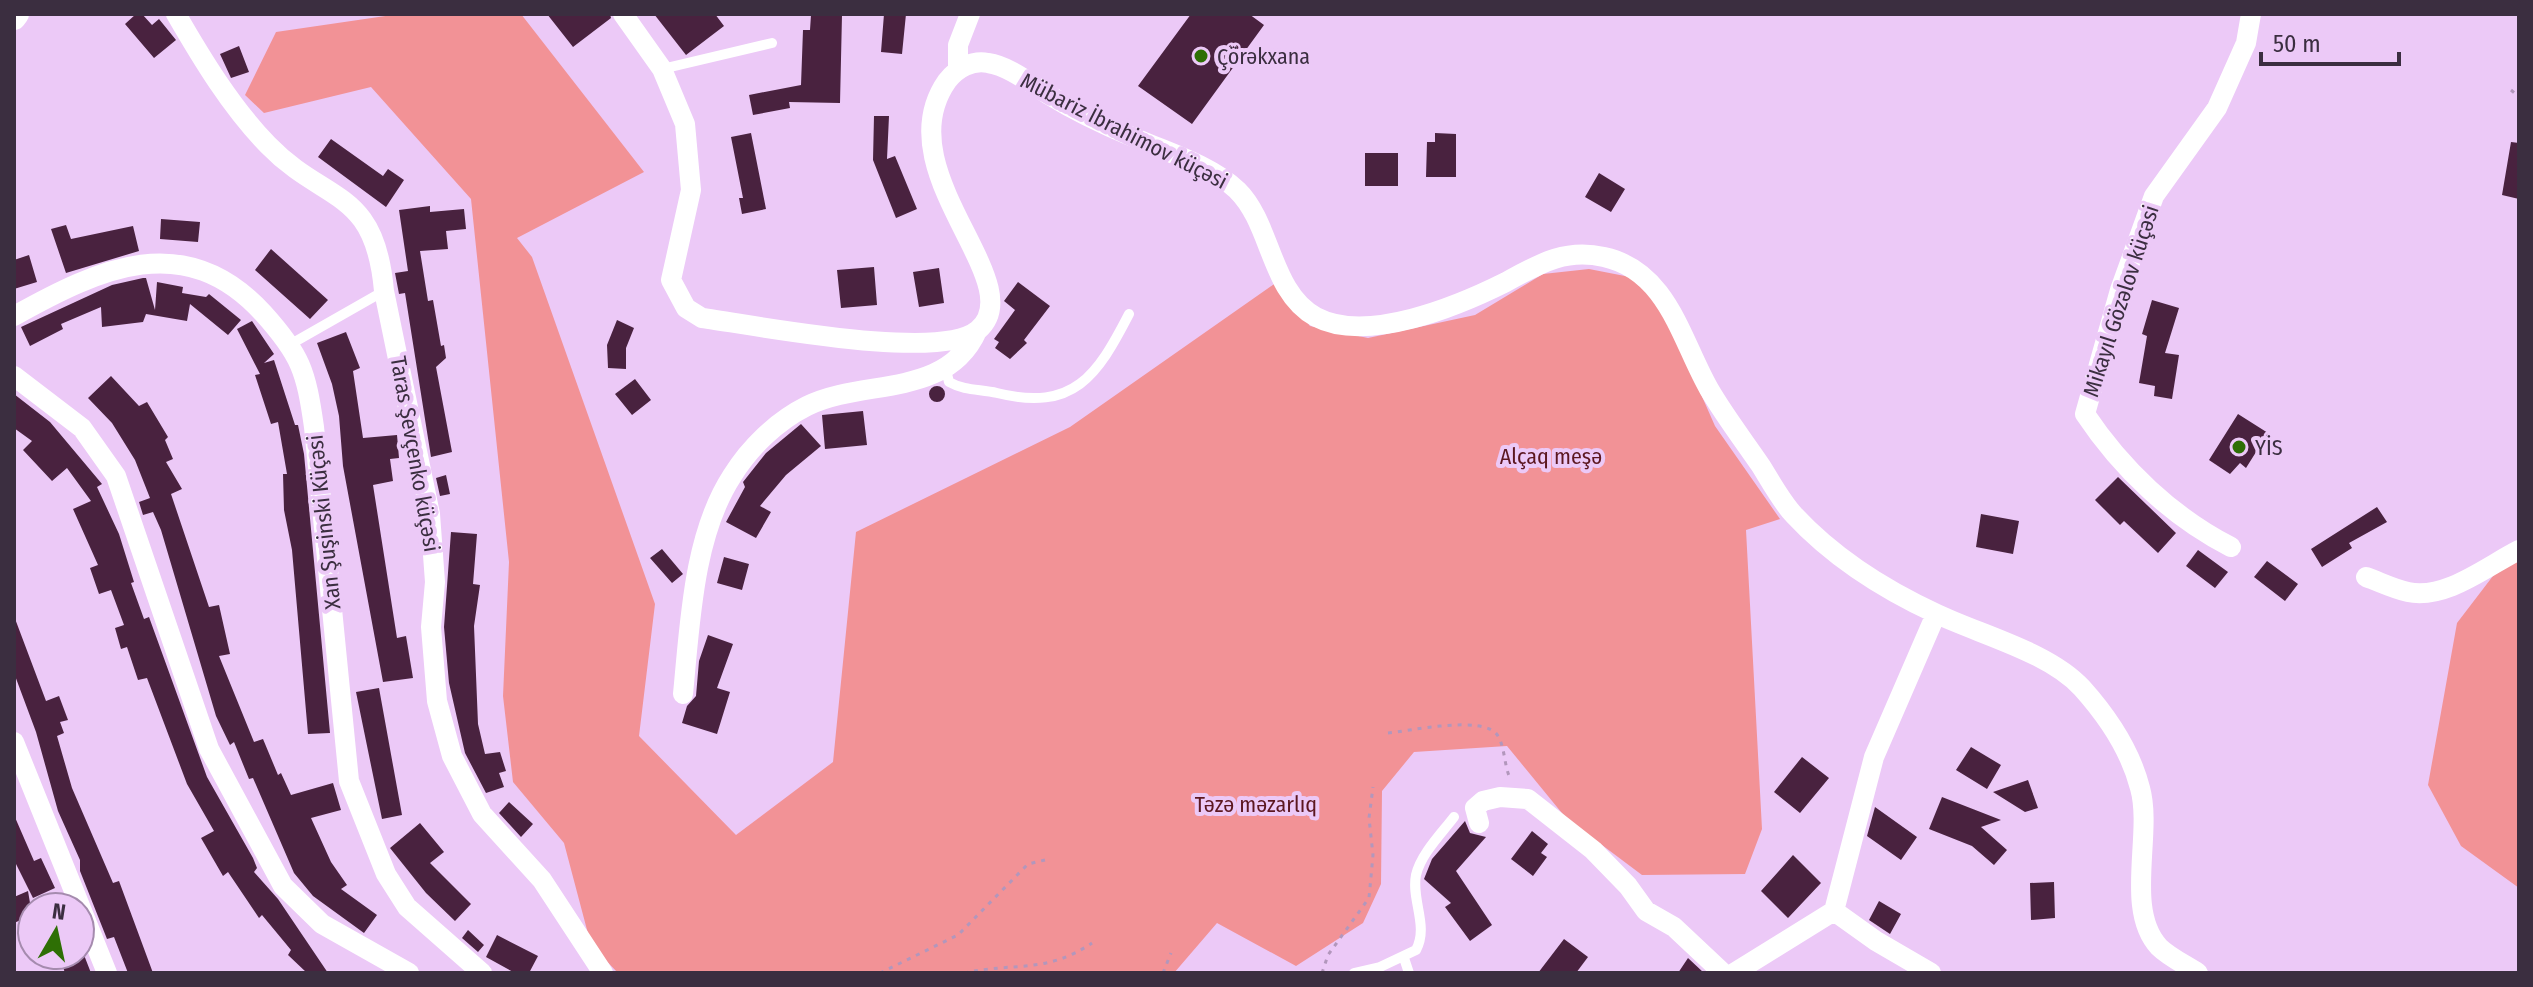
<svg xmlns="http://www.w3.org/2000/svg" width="2533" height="987" font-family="'Fira Sans Condensed',sans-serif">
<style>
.green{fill:#f29296}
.building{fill:#49223f}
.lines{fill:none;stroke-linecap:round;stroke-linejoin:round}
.path{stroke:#b297bc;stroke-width:3;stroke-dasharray:4 6;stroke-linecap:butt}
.service{stroke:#fff;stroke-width:10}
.minor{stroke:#fff;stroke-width:20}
.tertiary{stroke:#fff;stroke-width:24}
.poi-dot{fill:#2e6f05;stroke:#ecc9f7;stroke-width:3}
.labels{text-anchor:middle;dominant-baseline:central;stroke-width:8;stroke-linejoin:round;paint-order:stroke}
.poi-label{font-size:22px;fill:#3b2e40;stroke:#ecc9f7;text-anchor:start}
.street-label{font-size:22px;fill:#3b2e40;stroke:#ecc9f7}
.park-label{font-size:22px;fill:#5c1720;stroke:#ecc9f7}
</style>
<rect width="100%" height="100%" fill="#ecc9f7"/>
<path class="green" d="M399,14H521L644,172L517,238L532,257L655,604L639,736L736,835L833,762L856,532L1070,427L1277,282L1310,326L1368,338L1475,315L1543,274L1589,269L1630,277L1663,308L1715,426L1780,519L1746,530L1762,829L1745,874L1642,875L1566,818L1507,746L1414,752L1382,791L1381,884L1363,923L1296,966L1217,923L1174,973H618L591,945L564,843L513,782L503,696L509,562L471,199L371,87L264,113L245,95L276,32Z
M2519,549V888L2461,846L2428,785L2457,623L2509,555Z"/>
<path class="building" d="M136,14H142L152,25L159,19L176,40L154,58L125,24Z
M547,14H610L611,18L573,47Z
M654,14H715L724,26L686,55Z
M884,14H906L902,54L881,52Z
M1191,14H1249L1264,25L1192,124L1138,86Z
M811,15H842L840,103L789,102L790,108L753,115L749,95L801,85L803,30H810Z
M239,46L249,72L231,78L220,54Z
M874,116H889L887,159L895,156L917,209L896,218L873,160Z
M751,133L766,209L742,214L739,198H743L731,137Z
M1435,133L1456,134V177H1426L1427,142H1435Z
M331,139L383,176L388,169L404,180L386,207L318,157Z
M2511,142L2519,143V199L2502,195Z
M1365,153H1398V186H1365Z
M1599,173L1625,189L1611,212L1585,197Z
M430,206V212L464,209L466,229L446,231L448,249L420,251L428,301L433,300L441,346L444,345L446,358L436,367L452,452L431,457L405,293L399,294L395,273L408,271L399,210Z
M161,219L200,222L198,242L160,239Z
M66,225L71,239L133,226L139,251L66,273L51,229Z
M271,249L328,300L310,319L255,270Z
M29,255L37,282L14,289V260Z
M874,267L877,305L841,308L837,270Z
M939,268L944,303L919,307L913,272Z
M143,278H146L155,310L157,282L183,287L182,293L206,297L209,294L241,320L228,335L190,304L187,321L146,314L143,322L102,327L101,307L61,324L63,329L30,346L21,327L112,285Z
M1018,282L1050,306L1024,340L1027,343L1010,359L995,348L999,342L994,339L1015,310L1004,301Z
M2152,300L2179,308L2165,353L2179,355L2172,399L2154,396L2155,386L2139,383L2147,336L2142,334Z
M617,320L634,328L626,348V369L608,368L607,345Z
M252,321L274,354L264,363L274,360L295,425H298L304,454L330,733L308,734L292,550L284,510L283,474H287L278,422L271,424L255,375L260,374L237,329Z
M346,332L360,368L353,371L363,438L397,435L399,458L390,459L393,481L373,485L397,638L406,636L413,678L383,682L343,466L339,416L332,384L317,343Z
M111,376L139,406L147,402L168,437L165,440L173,459L166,462L182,489L171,494L209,607L219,605L230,654L219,656L254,742L263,739L278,775L281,773L291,795L333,783L341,810L311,818L331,862L347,885L341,889L377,915L364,933L313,896L294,873L253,778L249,779L234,742L230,745L216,716L161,530L153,512L143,515L139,502L150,498L135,460L112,423L88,398Z
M635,379L651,400L632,415L615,394Z
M929 394a8 8 0 1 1 16 0a8 8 0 1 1-16 0Z
M14,394L50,422L102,484L97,487L119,534L134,582L131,583L144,619L149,617L207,777L253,858L257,868L254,872L278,899L328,973H307L288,955L291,950L262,915L259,918L228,872L223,876L201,838L214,831L187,784L147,678L138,680L127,647L121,649L115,628L124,625L111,590L99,594L90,568L98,565L73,509L91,501L67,468L52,481L23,450L32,441L14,428Z
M863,411L867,445L825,449L822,415Z
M2238,414L2268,433L2246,468L2240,463L2230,474L2209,460Z
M801,424L821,446L786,475L760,506L771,512L756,538L726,522L745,487L743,482L766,453Z
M446,475L450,494L440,496L436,478Z
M2118,477L2176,533L2158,553L2124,521L2120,525L2095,500Z
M2377,507L2387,522L2349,543L2352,548L2322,567L2311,549Z
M1981,514L2019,521L2013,554L1976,547Z
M451,532L477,534L473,584L480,585L474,626L478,724L485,754L500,752L506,771L499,773L504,787L486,793L465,753L449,683L444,627Z
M662,549L683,574L672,583L650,558Z
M2198,550L2228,572L2215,588L2186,566Z
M724,557L749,564L742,590L717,583Z
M2267,561L2298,584L2285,601L2254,577Z
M14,616L46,701L59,696L68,720L60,722L64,733L57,736L72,788L113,883L119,881L153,973H128L114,937L107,939L80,871V860L58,811L36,732L14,673Z
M708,635L733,644L717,688L730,692L717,734L682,723L687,706L696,696L699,661Z
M379,688L402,815L382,819L356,692Z
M1971,747L2001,765L1987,789L1956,770Z
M1802,757L1829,778L1800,813L1774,792Z
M2028,780L2038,808L2025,812L1993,792Z
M1942,797L2001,820L1981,827L2007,850L1994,865L1972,846L1929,829Z
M509,802L533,824L521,837L499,813Z
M1875,807L1917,837L1901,860L1867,836Z
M14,815L34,861L41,858L55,888L33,898L14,860Z
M1465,821L1470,833L1486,837L1456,871L1492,925L1470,941L1445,907L1451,903L1424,879L1432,859Z
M420,823L444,852L430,863L471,904L455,921L426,893L390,848Z
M1532,831L1548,844L1541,853L1547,857L1533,876L1511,859Z
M1793,855L1821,883L1788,918L1761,891Z
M2054,882L2055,918L2031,920L2030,883Z
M28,891L32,915L14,923V897Z
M1879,901L1901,914L1890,934L1869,920Z
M468,930L484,945L478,952L462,938Z
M497,935L538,956L529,973H515L486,957Z
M1564,939L1588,957L1576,973H1538Z
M59,955H84L91,973H65Z
M1688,958L1704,973H1678Z"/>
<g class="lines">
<path class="path" d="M2511,90L2519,97
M1388,733C1410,731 1485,714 1498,736C1505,748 1504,765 1510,778
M880,973L958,935L1028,864L1045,860
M964,973C1015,962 1046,974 1092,943
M1163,973L1171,953
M1322,973L1328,955L1369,898L1373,855L1369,818L1373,787"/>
<path class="service" d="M662,69L772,43
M291,344L384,291
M946,370L949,382C965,391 980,389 997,393C1074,412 1097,376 1129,314
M1404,958L1409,973
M1354,973L1380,967L1416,950C1429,926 1411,900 1416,875C1421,854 1441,834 1454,817"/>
<path class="minor" d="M176,14C202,59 231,107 268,145C325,204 375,187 384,291L430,514L435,582L431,627L437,701L452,756L482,814L542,880L603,973
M623,14L662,69L685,124L691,190L671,280L686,308L702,318C755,325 940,362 978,330C1033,283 884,171 947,81C957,68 972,60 988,63C1009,66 1031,84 1049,95C1075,111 1104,125 1133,137C1166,152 1209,164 1237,190C1272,224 1270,292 1316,317C1367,344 1458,306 1506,282C1539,264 1565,248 1604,257C1668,271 1681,340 1709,389C1724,415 1744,441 1761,466C1771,482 1781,501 1794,515C1833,557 1885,590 1937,614C1981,635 2049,652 2082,688C2108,717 2130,749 2140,788C2153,834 2124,909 2159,947C2169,957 2186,965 2198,973
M958,68V45L970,14
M14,316C100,268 185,228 263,313C301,355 306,371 314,427L349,781L386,874L407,907L482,973
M14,376L82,428L116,476L209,749L283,886L322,924L409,973
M2231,547C2172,517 2121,468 2085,414L2120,290L2154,196L2217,108L2246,43L2251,14
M2366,577C2380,582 2394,589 2408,592C2446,600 2487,566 2519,550
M683,694C690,624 693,536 732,476C750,447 777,421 807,406C864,378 946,399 977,331
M14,742L107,973
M1479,823L1475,808L1483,801L1500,797L1528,799L1593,850L1628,886L1646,911L1674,927L1723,973
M1834,911L1876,941L1931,973
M1734,973L1834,911L1874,757L1936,614"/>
<path class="tertiary" d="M14,18L17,14"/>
</g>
<g class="poi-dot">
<circle cx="1201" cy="56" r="8"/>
<circle cx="2239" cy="447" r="8"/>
</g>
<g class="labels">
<g class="poi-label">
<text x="1217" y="56">Çörəkxana</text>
<text x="2255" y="447">YİS</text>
</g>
<g class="street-label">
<text transform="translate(1124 131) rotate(27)">Mübariz İbrahimov küçəsi</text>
<text transform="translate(2121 301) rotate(-72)">Mikayıl Gözəlov küçəsi</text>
<text transform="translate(415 454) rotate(80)">Taras Şevçenko küçəsi</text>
<text transform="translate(324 522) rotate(-96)">Xan Şuşinski Küçəsi</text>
</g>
<g class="park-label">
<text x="1551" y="456">Alçaq meşə</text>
<text x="1256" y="804">Təzə məzarlıq</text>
</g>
</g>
<rect width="2533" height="987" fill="none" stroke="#3b2e40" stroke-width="32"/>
<g transform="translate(56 931) rotate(9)"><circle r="38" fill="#ecc9f7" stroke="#a58bae" stroke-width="2"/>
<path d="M0-6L14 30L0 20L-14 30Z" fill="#2e6f05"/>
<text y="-12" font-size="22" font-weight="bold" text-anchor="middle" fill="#3b2e40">N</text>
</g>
<path d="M2261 52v12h138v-12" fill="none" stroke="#3b2e40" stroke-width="4"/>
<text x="2273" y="52" font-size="24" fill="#3b2e40" stroke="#ecc9f7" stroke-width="6" paint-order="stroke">50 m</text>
</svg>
